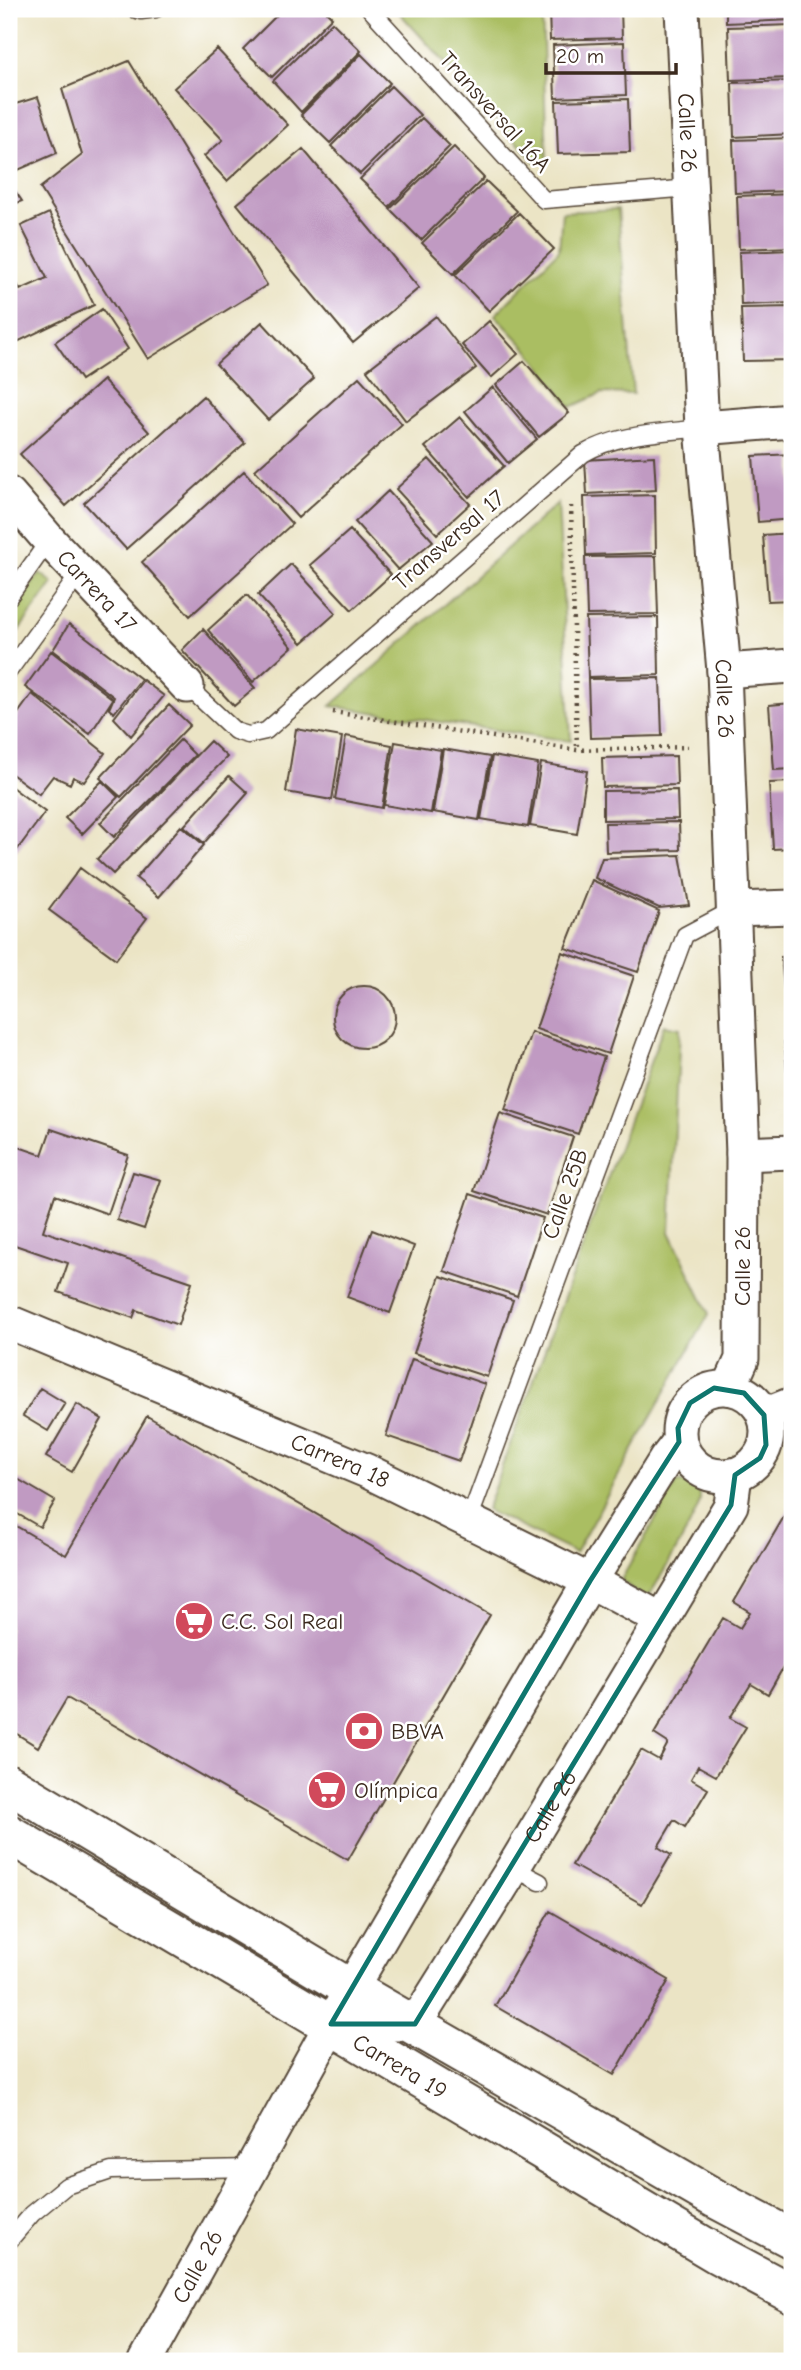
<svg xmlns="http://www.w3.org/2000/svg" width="801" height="2370" font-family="'Comic Neue',sans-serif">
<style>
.green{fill:#aabe62;stroke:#727440;stroke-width:2}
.building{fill:#c09ac2}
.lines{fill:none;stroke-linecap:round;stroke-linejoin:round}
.service-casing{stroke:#554637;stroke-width:19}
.minor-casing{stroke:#554637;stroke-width:37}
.tertiary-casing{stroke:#554637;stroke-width:42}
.path{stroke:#554637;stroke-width:4.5;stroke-dasharray:2 5;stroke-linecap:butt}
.service{stroke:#fff;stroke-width:16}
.minor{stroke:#fff;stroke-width:33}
.tertiary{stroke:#fff;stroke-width:38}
.marked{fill:none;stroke:#0f766e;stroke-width:5;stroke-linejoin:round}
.labels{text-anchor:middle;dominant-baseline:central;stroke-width:5;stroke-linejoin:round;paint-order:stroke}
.street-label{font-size:23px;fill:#3b2a1e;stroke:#fff}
.poi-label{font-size:23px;fill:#3b2a1e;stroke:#fff;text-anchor:start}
</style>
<rect width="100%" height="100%" fill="#fff"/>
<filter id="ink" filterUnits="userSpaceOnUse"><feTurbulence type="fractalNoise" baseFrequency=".0143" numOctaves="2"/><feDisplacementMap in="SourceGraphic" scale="14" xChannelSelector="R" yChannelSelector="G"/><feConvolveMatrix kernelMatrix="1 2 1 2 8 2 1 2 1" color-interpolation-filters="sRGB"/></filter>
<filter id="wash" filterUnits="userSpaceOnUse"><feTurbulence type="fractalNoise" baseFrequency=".00686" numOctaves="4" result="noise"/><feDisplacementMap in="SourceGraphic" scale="28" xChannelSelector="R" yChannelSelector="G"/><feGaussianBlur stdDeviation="1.57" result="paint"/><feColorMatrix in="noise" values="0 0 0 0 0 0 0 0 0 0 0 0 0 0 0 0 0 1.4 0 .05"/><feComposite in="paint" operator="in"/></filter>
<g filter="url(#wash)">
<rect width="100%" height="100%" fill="#ebe4c5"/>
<path class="green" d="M396,9H542L547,162H535Z
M618,209L633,394L602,393L571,407L529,351L495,315L559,250L562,212Z
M558,503L571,741L331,706Z
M40,573L53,583L9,644V616Z
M664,1025L680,1028L670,1232L709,1314L575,1553L486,1510Z
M676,1483C687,1482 701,1485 700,1499C700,1513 660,1577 651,1593L643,1598L621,1580Z"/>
<g id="blocks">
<path class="building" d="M283,9H324L332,17L272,77L243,49Z
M549,9H621L622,38L550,40Z
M726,9H792V20L726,23Z
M332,22L361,51L301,112L273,81Z
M792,25V78L730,80L728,27Z
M624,42L626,95L555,98L553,45Z
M217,49L288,125L227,181L204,156L223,140L174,88Z
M361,54L390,83L330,143L301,115Z
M129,61L267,285L148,359L40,188L82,155L62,89Z
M792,81V134L734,137L732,83Z
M391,86L420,115L360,174L331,146Z
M38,97L57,153L9,174V106Z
M628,99L630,152L558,154L556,101Z
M422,118L450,146L389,207L360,179Z
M792,138V191L735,193L733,140Z
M454,147L484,178L421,240L390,209Z
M303,149L419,288L353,343L237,204Z
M486,181L517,211L453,274L422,243Z
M9,182L22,201L9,206Z
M792,194V247L739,249L737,196Z
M49,213L94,305L9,346V267L20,290L47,278L21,226Z
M519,213L554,249L489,311L455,275Z
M792,250V303L741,305L739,252Z
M792,307V360L743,361L741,308Z
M102,309L128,349L81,380L55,342Z
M436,316L476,368L406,421L367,370Z
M489,321L518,354L491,378L462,345Z
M262,322L314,379L268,420L216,364Z
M524,361L569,413L539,437L496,385Z
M359,377L402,424L298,518L255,470Z
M103,380L149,432L66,506L20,454Z
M493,387L537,439L508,463L465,411Z
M203,396L245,443L126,549L84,503Z
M460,417L504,466L469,497L425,447Z
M792,454V519L758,522L753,456Z
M654,456L656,490L587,494L585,460Z
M429,459L470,504L437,534L396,489Z
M244,471L292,524L190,616L142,562Z
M388,491L433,541L398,570L355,522Z
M655,495L656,553L586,555L584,497Z
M9,513L23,524L9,543Z
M350,530L391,575L352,610L310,565Z
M792,533V600L768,601L763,535Z
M656,556L658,614L587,615L585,557Z
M291,564L336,613L302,643L258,595Z
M247,595L292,647L253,682L208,630Z
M658,617L659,675L588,677L586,618Z
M69,624L141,679L114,713L109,709L114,697L53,650Z
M203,629L255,688L234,706L182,650Z
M51,651L113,699L90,734L25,687Z
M660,678L662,736L590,738L588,679Z
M143,680L164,696L131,736L114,718Z
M32,694L105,753L84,782L73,777L70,784L53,776L39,794L9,772V726Z
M792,703V769L774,770L769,705Z
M169,705L190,725L121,797L100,778Z
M296,729L342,737L332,800L286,792Z
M346,736L392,745L382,808L335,799Z
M180,740L195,755L114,837L100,823Z
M210,741L227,757L113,874L97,859Z
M395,742L441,750L431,813L384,805Z
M443,749L490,757L479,820L433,812Z
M492,756L538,764L528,827L481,819Z
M676,756L677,785L603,787L602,758Z
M541,763L587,771L577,834L530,826Z
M229,776L248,793L204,843L184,826Z
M102,781L118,797L82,834L65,818Z
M792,782V848L773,849L769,783Z
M9,785L45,812L9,861Z
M677,790L678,819L603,820V791Z
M679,822L680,850L606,852L605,823Z
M181,826L204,845L159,897L136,878Z
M680,855L689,905L659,908L595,878L602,858Z
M80,868L147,918L116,959L49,910Z
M592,880L659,911L638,972L565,948Z
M562,952L634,976L608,1054L536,1029Z
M792,956V1022H787L781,957Z
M333 1017a31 31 0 1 1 62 0a31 31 0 1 1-62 0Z
M531,1032L604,1057L578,1134L505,1110Z
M784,1039H792V1105H790Z
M500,1113L573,1137L547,1215L474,1191Z
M51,1129L128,1155L108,1214L55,1195L43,1231L192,1282L178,1325L136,1310L133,1318L58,1292L68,1263L9,1243V1157L13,1145L42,1155Z
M133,1172L161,1180L144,1229L117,1220Z
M470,1194L543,1218L517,1296L444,1271Z
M372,1230L414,1246L390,1313L347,1297Z
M440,1276L513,1300L487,1377L414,1353Z
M412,1359L485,1384L459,1461L386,1436Z
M40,1388L65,1403L48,1431L23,1416Z
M77,1404L102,1419L72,1472L46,1457Z
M147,1416L490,1615L348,1860L67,1698L38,1747L9,1729V1522L66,1555Z
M9,1474L55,1501L40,1527L9,1509Z
M792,1503V1652L768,1694L751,1684L730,1718L746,1727L716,1776L698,1766L691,1779L708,1789L685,1827L674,1820L658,1847L671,1855L642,1904L572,1865L641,1750L659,1760L668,1743L654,1734L723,1618L740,1628L750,1612L734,1602Z
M550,1911L669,1980L614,2075L495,2006Z"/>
</g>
</g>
<g filter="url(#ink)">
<use href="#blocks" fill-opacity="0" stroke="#554637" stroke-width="2"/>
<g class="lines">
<g class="service-casing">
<path id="service" d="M134,9L141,11L156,9
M370,9L544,200L691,188
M9,597L49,540
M9,671L80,573
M187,686L235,731L248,735L266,731L583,454C618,433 662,433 702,428
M469,1520L685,935L734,909
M513,1868L540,1882
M9,2241L32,2214L66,2186L111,2171L251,2168"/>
</g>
<g class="minor-casing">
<g id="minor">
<path id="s1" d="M682,9L702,428L724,671L727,746L743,1154L742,1359L729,1388"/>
<path d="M702,428L792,421"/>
<path id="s2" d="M9,494L49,540L187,686"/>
<path d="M724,671L792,666"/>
<path d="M734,909L792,907"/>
<path d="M743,1154L792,1152"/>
<path id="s3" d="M9,1322L367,1471L590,1581L662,1620"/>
<circle cx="723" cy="1432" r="44"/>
<path d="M764,1415L792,1404"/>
<path id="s4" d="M331,2024H415L513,1868L731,1505L735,1475"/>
<path id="s5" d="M145,2361L351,1989L590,1581L666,1459L679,1442"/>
</g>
</g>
<g class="tertiary-casing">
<g id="tertiary">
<path d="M9,1784L351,1989L716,2199L792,2239"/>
<path id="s6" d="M9,1834L717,2254L792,2294"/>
</g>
</g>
<path class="path" d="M571,506L577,750
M333,712L577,750L688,747"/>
<use href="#service" class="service"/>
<use href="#minor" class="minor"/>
<use href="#tertiary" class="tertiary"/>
</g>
</g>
<path class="marked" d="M714,1388L744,1393L764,1415L766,1445L760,1458L735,1475L731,1505L415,2024H331L590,1581L679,1442L678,1428L690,1403Z"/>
<defs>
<g id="supermarket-disc" transform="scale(2.0125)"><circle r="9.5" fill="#d1495b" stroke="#fff"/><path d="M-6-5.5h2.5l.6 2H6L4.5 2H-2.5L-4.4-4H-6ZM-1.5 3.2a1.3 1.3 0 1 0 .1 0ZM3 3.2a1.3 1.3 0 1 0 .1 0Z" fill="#fff"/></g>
<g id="bank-disc" transform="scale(2.0125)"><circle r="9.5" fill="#d1495b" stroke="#fff"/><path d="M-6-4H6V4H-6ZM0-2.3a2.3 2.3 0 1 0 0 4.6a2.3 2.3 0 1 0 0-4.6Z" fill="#fff"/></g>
</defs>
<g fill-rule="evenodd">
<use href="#supermarket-disc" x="194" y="1621"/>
<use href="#bank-disc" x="364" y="1731"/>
<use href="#supermarket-disc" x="327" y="1790"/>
</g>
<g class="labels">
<g class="street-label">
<text transform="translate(495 112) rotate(48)">Transversal 16A</text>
<text stroke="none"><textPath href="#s1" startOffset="124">Calle 26</textPath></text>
<text transform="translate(449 540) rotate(-41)">Transversal 17</text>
<text stroke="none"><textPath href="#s2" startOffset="131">Carrera 17</textPath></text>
<text stroke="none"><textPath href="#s1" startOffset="691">Calle 26</textPath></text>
<text transform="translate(565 1194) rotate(-70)">Calle 25B</text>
<text transform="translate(742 1266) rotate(-90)">Calle 26</text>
<text stroke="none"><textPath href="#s3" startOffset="359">Carrera 18</textPath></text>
<text stroke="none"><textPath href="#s4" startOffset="340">Calle 26</textPath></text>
<text stroke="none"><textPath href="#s6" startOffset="455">Carrera 19</textPath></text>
<text stroke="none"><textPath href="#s5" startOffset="108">Calle 26</textPath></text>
</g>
<g class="poi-label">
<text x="221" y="1621">C.C. Sol Real</text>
<text x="391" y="1731">BBVA</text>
<text x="354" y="1790">Olímpica</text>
</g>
</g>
<rect width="801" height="2370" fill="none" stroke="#fff" stroke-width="35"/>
<path d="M546 63v10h130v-10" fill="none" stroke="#3b2a1e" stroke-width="3.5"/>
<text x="556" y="63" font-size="21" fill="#3b2a1e" stroke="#ffffff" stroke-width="5" paint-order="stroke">20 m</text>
</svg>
